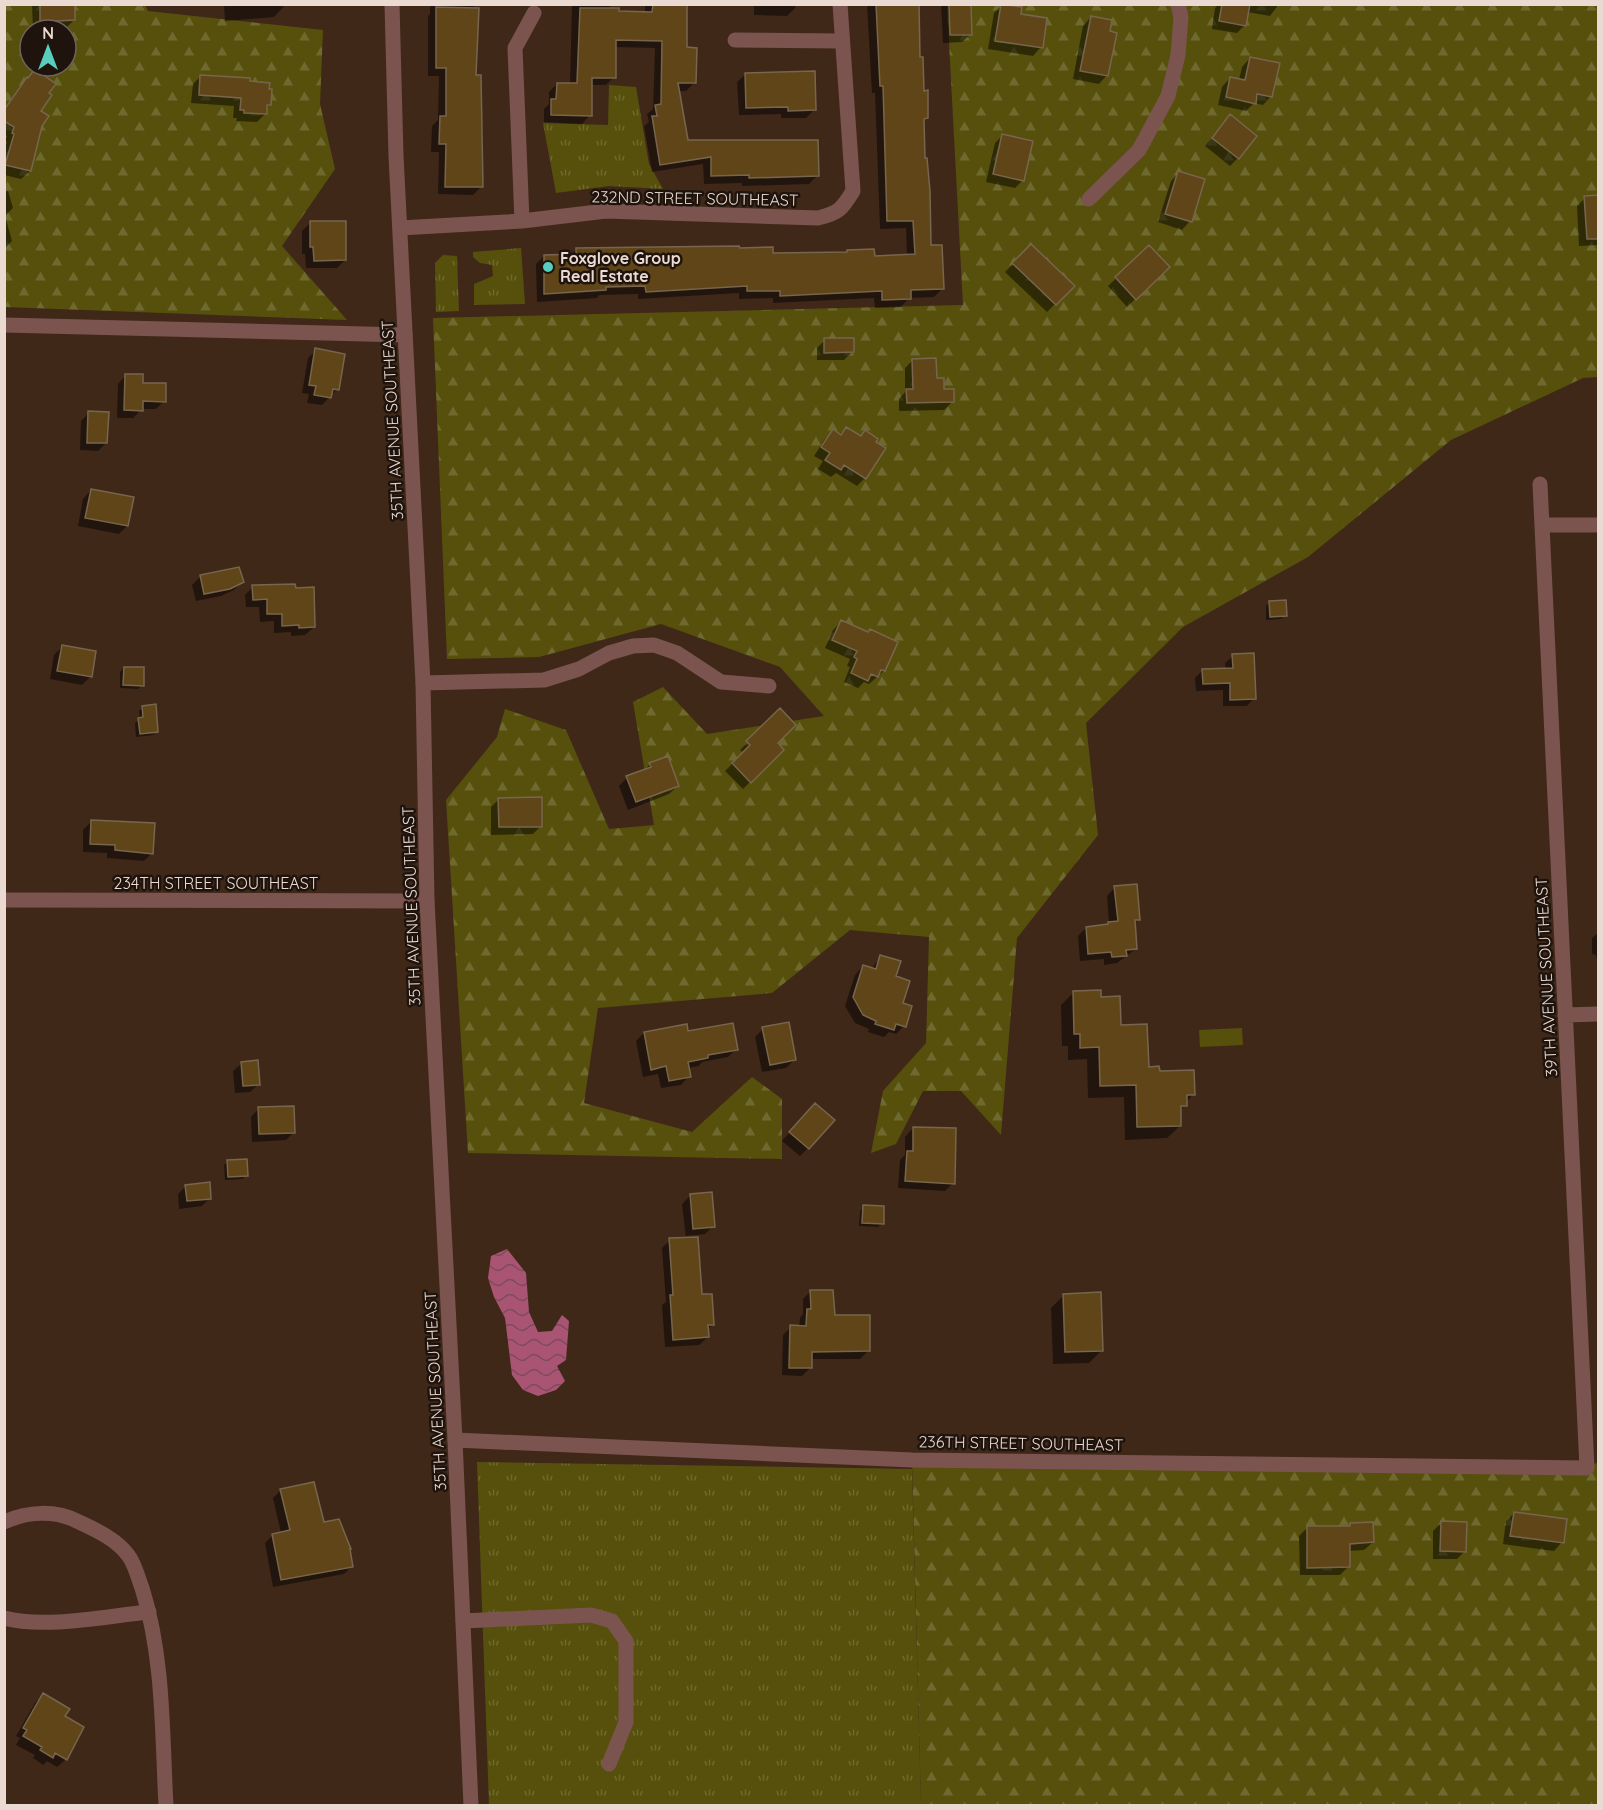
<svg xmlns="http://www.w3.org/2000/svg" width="1603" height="1810" font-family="Quicksand,sans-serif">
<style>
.grass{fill:url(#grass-tufts)}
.forest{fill:url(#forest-firs);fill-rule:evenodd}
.pitch{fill:#56500c}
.water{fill:url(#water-waves)}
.shadow{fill:#0007}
.building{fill:#5f4518;stroke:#77664d;stroke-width:1.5}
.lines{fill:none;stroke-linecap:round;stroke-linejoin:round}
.minor{stroke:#7b5450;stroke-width:15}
.tertiary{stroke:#7b5450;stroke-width:15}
.poi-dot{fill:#59cebe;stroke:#1e140d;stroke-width:2}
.labels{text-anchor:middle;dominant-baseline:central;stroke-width:5;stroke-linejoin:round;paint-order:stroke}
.street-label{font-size:16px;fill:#ebdad1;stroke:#1e140d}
.poi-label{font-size:16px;font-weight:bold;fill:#ebdad1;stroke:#1e140d;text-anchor:start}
</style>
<defs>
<pattern id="grass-tufts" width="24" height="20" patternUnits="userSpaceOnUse" patternTransform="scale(1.5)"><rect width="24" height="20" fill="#56500c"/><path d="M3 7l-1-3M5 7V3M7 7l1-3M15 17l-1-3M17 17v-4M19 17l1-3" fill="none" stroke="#6e692e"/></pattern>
<pattern id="forest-firs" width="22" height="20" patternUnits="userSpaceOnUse" patternTransform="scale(1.5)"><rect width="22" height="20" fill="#56500c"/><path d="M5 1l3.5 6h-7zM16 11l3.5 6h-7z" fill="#6e692e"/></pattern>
<pattern id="water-waves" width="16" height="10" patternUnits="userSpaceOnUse" patternTransform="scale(1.5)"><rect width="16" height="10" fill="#aa5473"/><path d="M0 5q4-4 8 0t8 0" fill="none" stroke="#7d4b5c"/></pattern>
</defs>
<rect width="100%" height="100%" fill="#402819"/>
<path class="grass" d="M609,85L636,87L649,164L663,189L609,186L556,193L543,123L608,125Z
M521,248L525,304L474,305V284L493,276L492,265L480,263L473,257V252Z
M443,255L457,256L459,311L436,312L435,263Z
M477,1462L912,1469L921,1805H489Z"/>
<path class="forest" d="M5,5H145L148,11L323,30L320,104L335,169L282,246L347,320L5,307ZM30,30H66V66H30Z
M947,5H1598V377L1583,378L1451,440L1308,557L1183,627L1086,723L1098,835L1017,938L1001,1135L961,1091H923L896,1144L871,1153L883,1091L926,1043L929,937L850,930L772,993L598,1008L584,1103L692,1132L752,1077L782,1099V1159L468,1153L446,800L497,737L505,709L566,730L609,829L654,825L633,702L663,687L707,734L824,716L780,667L661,624L539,657L447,659L433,318L963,305Z
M912,1460L1587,1468L1598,1462V1805H921Z"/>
<path class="pitch" d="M1242,1028L1243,1045L1200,1047L1199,1030Z"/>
<path class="water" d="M507,1249L526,1273L529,1312L538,1332L552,1331L562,1315L569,1321L566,1360L557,1366L565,1381L556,1390L538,1396L523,1390L512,1375L505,1318L494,1297L488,1278L491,1256Z"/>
<path class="shadow" d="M32,4H73L74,20L66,28L33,30Z
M224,4H286L274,17L225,21Z
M430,4H474L475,77L481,187L473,195L438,194L439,152H431L432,126L438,120L439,76H428V16L430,14Z
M572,4H610V9L617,13H645V4H687L686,8L685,49L694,83L686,91H678L686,142L818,175L809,184L742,186V183L704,184L703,164L652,172L644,126L649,122L647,114L653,109L655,48L614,47V77L606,85H591L590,115L582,124L544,122V109L549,104V92L557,84L570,85Z
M754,4H796L795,8L787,16L754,15Z
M867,4H917L919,58L927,118L922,122L930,247L942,289L934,297L909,298L901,307L875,308L874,298L773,303V298L739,299V293L638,299V294L599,295L597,298L537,302L536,264L544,256L571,255L576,250H738L772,254H845L847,251L873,257L907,256L906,228L880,229L875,93H872Z
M941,4H970L971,34L962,42L943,43Z
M1219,4H1279L1270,16L1247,12L1245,25L1237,33L1212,29L1215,8Z
M1002,5L1020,16L1041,47L1033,56L988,49L994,13Z
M1091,17L1107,75L1099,84L1073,79L1083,26Z
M1250,58L1271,96L1263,105L1254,103L1246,111L1218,105L1222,87L1230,78L1239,80L1242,67Z
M35,71L41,125L30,171L21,179L4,175V150L7,142L5,141L7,136L4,134V109L19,87Z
M746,74L815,109L806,118H781V114L739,115L737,82Z
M201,76L270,105L265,109V114L257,122L236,121L237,118H233L234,106L191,103L193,84Z
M1230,116L1238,158L1230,166L1205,146Z
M1003,135L1023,180L1015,188L986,182L995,143Z
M1179,173L1190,221L1182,230L1158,222L1171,181Z
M8,191L13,208L5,216L12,241L4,249V192Z
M1598,197V245L1579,246L1577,206L1585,198Z
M310,223L345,260L337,268H306L305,254H302V231Z
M1031,246L1073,286L1047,312L1005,272Z
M1149,247L1168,267L1127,307L1108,286Z
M825,340L852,352L844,360H817V348Z
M316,350L337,389L322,405L307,403L309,394L302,393L308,358Z
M913,360L953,401L944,410L899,411V399L905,392V368Z
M126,375L141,385L164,401L156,409H142L133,418H117L118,384Z
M89,413L106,443L98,451L80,450L81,421Z
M846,428L865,478L857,486L836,473L831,477L818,469L823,461L814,456L825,439L833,431L839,435Z
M91,490L127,526L119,534L78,526L83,499Z
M201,576L242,582L234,590L221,596L196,601L192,585Z
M253,587L314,627L305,635L291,636V632L274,633V621L260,622L259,607H246L245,595Z
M1270,602L1285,615L1281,619L1266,620V606Z
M841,622L884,671L869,684L864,682L858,688L844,682L850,667L847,666L850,659L825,648L833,630Z
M62,647L90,677L82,685L50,679L54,655Z
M1233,656L1254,698L1247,706H1223V690L1196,691L1195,678L1203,670H1226L1225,663Z
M124,668L142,685L138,689L120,688V672Z
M143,707L157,731L153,735L136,737L135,723L140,719L139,711Z
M780,710L776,743L782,750L743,789L725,771L743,753L740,750Z
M650,764L678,786L669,794L628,810L619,786L627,778L643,772Z
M499,799L541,826L533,834L491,835V807Z
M92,821L152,853L144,861L107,858V853L83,852V830Z
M1115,887L1138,920L1134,924L1136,949L1117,963L1104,965V959L1080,961L1078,936L1086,928L1106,926L1109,923L1107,896Z
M1598,927V926V966L1596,955L1592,954V938L1597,934Z
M881,957L894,977L904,1026L896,1034L889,1032L884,1037L868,1032L869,1029L855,1023L845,1006L855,975L863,966L871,969Z
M1073,993L1099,998L1147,1068L1193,1094L1180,1111V1126L1167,1138L1125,1140L1124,1097L1088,1098L1087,1059L1068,1060V1046H1062L1061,1005Z
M763,1029L795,1059L786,1068L762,1072L755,1037Z
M644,1033H687L736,1049L728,1057L702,1062L699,1066L688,1068L689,1076L681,1085L661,1088L658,1074L643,1077L636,1041Z
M242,1063L259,1084L250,1092L235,1093L233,1071Z
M259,1108L294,1132L286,1140L252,1142L251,1117Z
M807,1113L808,1148L800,1156L782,1141Z
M913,1128L953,1183L945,1191L898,1188L900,1160L905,1155V1137Z
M228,1161L246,1176L242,1179L225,1180L224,1165Z
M186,1186L210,1198L202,1206L179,1209L178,1194Z
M691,1195L713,1226L705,1234L686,1236L700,1296L713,1324L707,1330L708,1337L699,1345L665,1347L662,1305L666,1302L662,1248L670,1240L686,1239L682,1204Z
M864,1207L882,1223L878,1227L859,1226L860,1211Z
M811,1291L868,1351L860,1359H811L810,1368L802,1376L782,1375L783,1335L791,1327H799L800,1318L803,1314V1299Z
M1064,1295L1101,1351L1089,1363L1053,1364L1051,1308Z
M281,1490L323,1524L352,1566L344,1574L273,1587L265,1543L273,1535L281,1533L273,1498Z
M1514,1513L1562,1542L1554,1551L1503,1544L1506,1521Z
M1441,1523L1465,1551L1457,1559H1433V1531Z
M1351,1524L1373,1542L1364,1550L1348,1551V1567L1340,1575H1300L1299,1536L1307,1528L1347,1527Z
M43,1695L63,1716L66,1759L57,1767L47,1761L43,1765L33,1758L35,1755L16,1745L20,1738L16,1736L35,1703Z"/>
<path class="building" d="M40,4H75V20L40,22Z
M653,4H687V47L697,48L696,83H678L688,140H818L819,176L749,178V175L711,176V157L660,165L652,116H657L655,105L661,104L662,41L616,40V78H592V116L551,115V99H556L557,83H577L580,8H619V11L652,12Z
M876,4H919L920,57H923L924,91L928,90V118L924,119L925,158H927L930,191L931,245H942L944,289L911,290V299L882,300V291L780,296V291H747V286L646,292L645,286L606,287V290L544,294V255L576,254V248L739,246L740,248L773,247V253L847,252V250L874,249L875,256L915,254L913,221H887L883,86H880Z
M949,4H971L972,35H950Z
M1001,4L1022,7L1021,14L1047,18L1043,48L995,41Z
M1222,4H1250L1246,26L1219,21Z
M436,7L479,8L476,75H481L483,187H445L446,144H439L440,116H446V68H436Z
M1091,16L1112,20L1110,31L1117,33L1108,76L1080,71Z
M1250,57L1280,63L1272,97L1257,94L1256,104L1226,97L1230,77L1245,80Z
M35,69L56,84L49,93L52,95L41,111L49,116L42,126L31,171L5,165L14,134L12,133L14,127L4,121V110L27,77L28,78Z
M815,71L816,110L788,111V107L746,108L745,73Z
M200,75L250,78V81L270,83L269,89H272L271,105H267V114L244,113V110H240L241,98L199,95Z
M1230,114L1257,136L1239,159L1212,138Z
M1002,134L1033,141L1024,181L993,174Z
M1178,171L1205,179L1192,222L1165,214Z
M1599,195V239H1587L1584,196Z
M310,221H346V260L314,261L313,247H310Z
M1031,244L1075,286L1056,305L1012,263Z
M1149,245L1170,267L1136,300L1115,277Z
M824,338H854V352L824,353Z
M315,348L345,354L339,390L333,389L331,398L314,395L316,386L309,385Z
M936,358L937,378H944V389H954V402L907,403L906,389H913L912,359Z
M125,374H143V383H166V402L143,401V411L124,410Z
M88,411L109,412L107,443H87Z
M846,427L861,436L865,430L878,439L876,442L886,448L866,479L844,465L841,470L825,460L830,453L821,447L833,429L841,435Z
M91,489L134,497L128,526L85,518Z
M239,567L244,582L230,589L204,594L200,575Z
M295,584L296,588L314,587L315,627L299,628V625L282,626V614H267V599L253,600L252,585Z
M1286,600L1287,616L1270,617L1269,601Z
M841,620L868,632L870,629L898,642L885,671L881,670L878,677L871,674L868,681L851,673L857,659L854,657L857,651L832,640Z
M62,645L96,651L92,677L57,671Z
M1254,653L1256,699L1230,700V683L1203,684L1202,669L1233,668L1232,654Z
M124,667H144V686L123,685Z
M156,704L158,732L140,734L138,718L143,717L142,706Z
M780,708L796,725L778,743L784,750L751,783L732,763L750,745L746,741Z
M668,756L679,786L636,802L626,776L651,767L649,763Z
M542,797V827H499L498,798Z
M91,820L155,823L153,854L115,850V845L90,844Z
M1137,884L1140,920H1135L1137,949L1126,950L1127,956L1112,957L1111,952L1088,954L1086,927L1108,924V922L1118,921L1114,886Z
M880,955L901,961L896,976L910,981L903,1003L912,1006L906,1027L896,1024L894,1030L875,1024L876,1021L863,1015L853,997L863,965L876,969Z
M1101,990V997L1120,996L1121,1025L1147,1024L1149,1067L1159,1066L1160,1071L1194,1070L1195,1095H1187V1106H1181V1126L1137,1127L1136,1085L1100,1086L1099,1047L1080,1048V1034H1074L1073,991Z
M789,1022L796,1060L770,1065L762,1027Z
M733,1023L738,1050L708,1055V1058L688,1062L691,1077L669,1081L666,1066L651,1070L644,1032L687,1024L688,1031Z
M258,1060L260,1085L243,1086L241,1062Z
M815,1103L835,1120L809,1149L789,1132Z
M294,1106L295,1133L259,1134L258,1107Z
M913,1127L956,1128L955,1184L905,1181L907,1151H913Z
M247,1159L248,1176L228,1177L227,1160Z
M210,1182L211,1199L187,1201L185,1185Z
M712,1192L715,1227L693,1229L690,1194Z
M863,1205L884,1206V1224L862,1223Z
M698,1237L702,1294H712L714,1325H708L709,1337L673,1340L670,1295H673L669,1238Z
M810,1290H833L835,1315H870V1351L812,1352V1368H789L790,1325L806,1326L807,1309H811Z
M1101,1292L1103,1351L1065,1352L1063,1294Z
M314,1482L324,1522L339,1519L351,1549H350L353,1567L281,1580L272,1534L290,1530L280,1489Z
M1514,1512L1567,1519L1564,1543L1510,1536Z
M1441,1521L1467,1522L1466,1552L1440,1551Z
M1373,1522L1374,1542L1350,1544V1567L1307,1568V1526H1350V1523Z
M43,1693L70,1709L65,1716L84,1727L67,1760L55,1753L53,1758L40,1750L42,1747L23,1736L27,1730L23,1728Z"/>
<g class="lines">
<path class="minor" d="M735,40L842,41
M1089,199L1139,150L1168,96L1178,55L1181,17L1178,4
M522,221L515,48L534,13
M400,228L522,221L606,211L818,218C839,213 842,209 853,191L840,4
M4,325L405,335
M1542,525H1598
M423,683L544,680L579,669L609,653L633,646L654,645L677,653L721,682L769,686
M4,900L427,901
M1565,1015L1598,1014
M455,1440L912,1460L1587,1468L1540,484
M4,1522C28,1511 56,1510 79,1522C96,1530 116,1539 128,1555C135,1564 138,1578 142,1588C164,1658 162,1733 166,1806
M4,1618C46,1629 106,1616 149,1612
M463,1621L591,1615L612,1621L626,1641V1722L609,1764"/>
<path class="tertiary" d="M392,4L396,156L423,683L427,901L455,1440L471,1806"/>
</g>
<circle class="poi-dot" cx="548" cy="267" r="6"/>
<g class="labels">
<g class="street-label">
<text transform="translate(695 198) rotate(1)">232ND STREET SOUTHEAST</text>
<text transform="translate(392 420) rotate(-93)">35TH AVENUE SOUTHEAST</text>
<text x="216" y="883">234TH STREET SOUTHEAST</text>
<text transform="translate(411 906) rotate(-92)">35TH AVENUE SOUTHEAST</text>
<text transform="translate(1546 977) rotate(-93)">39TH AVENUE SOUTHEAST</text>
<text transform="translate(435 1391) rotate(-93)">35TH AVENUE SOUTHEAST</text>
<text transform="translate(1021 1443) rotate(1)">236TH STREET SOUTHEAST</text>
</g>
<g class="poi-label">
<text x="560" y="258">Foxglove Group<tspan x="560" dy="18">Real Estate</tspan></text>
</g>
</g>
<rect width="1603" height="1810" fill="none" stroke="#ebdad1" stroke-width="12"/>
<g transform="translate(48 48)"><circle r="28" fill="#1e140d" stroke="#70635b" stroke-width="1.5"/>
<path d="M0-4.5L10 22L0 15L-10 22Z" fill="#59cebe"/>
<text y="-9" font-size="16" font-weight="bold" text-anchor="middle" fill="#ebdad1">N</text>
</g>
</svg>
